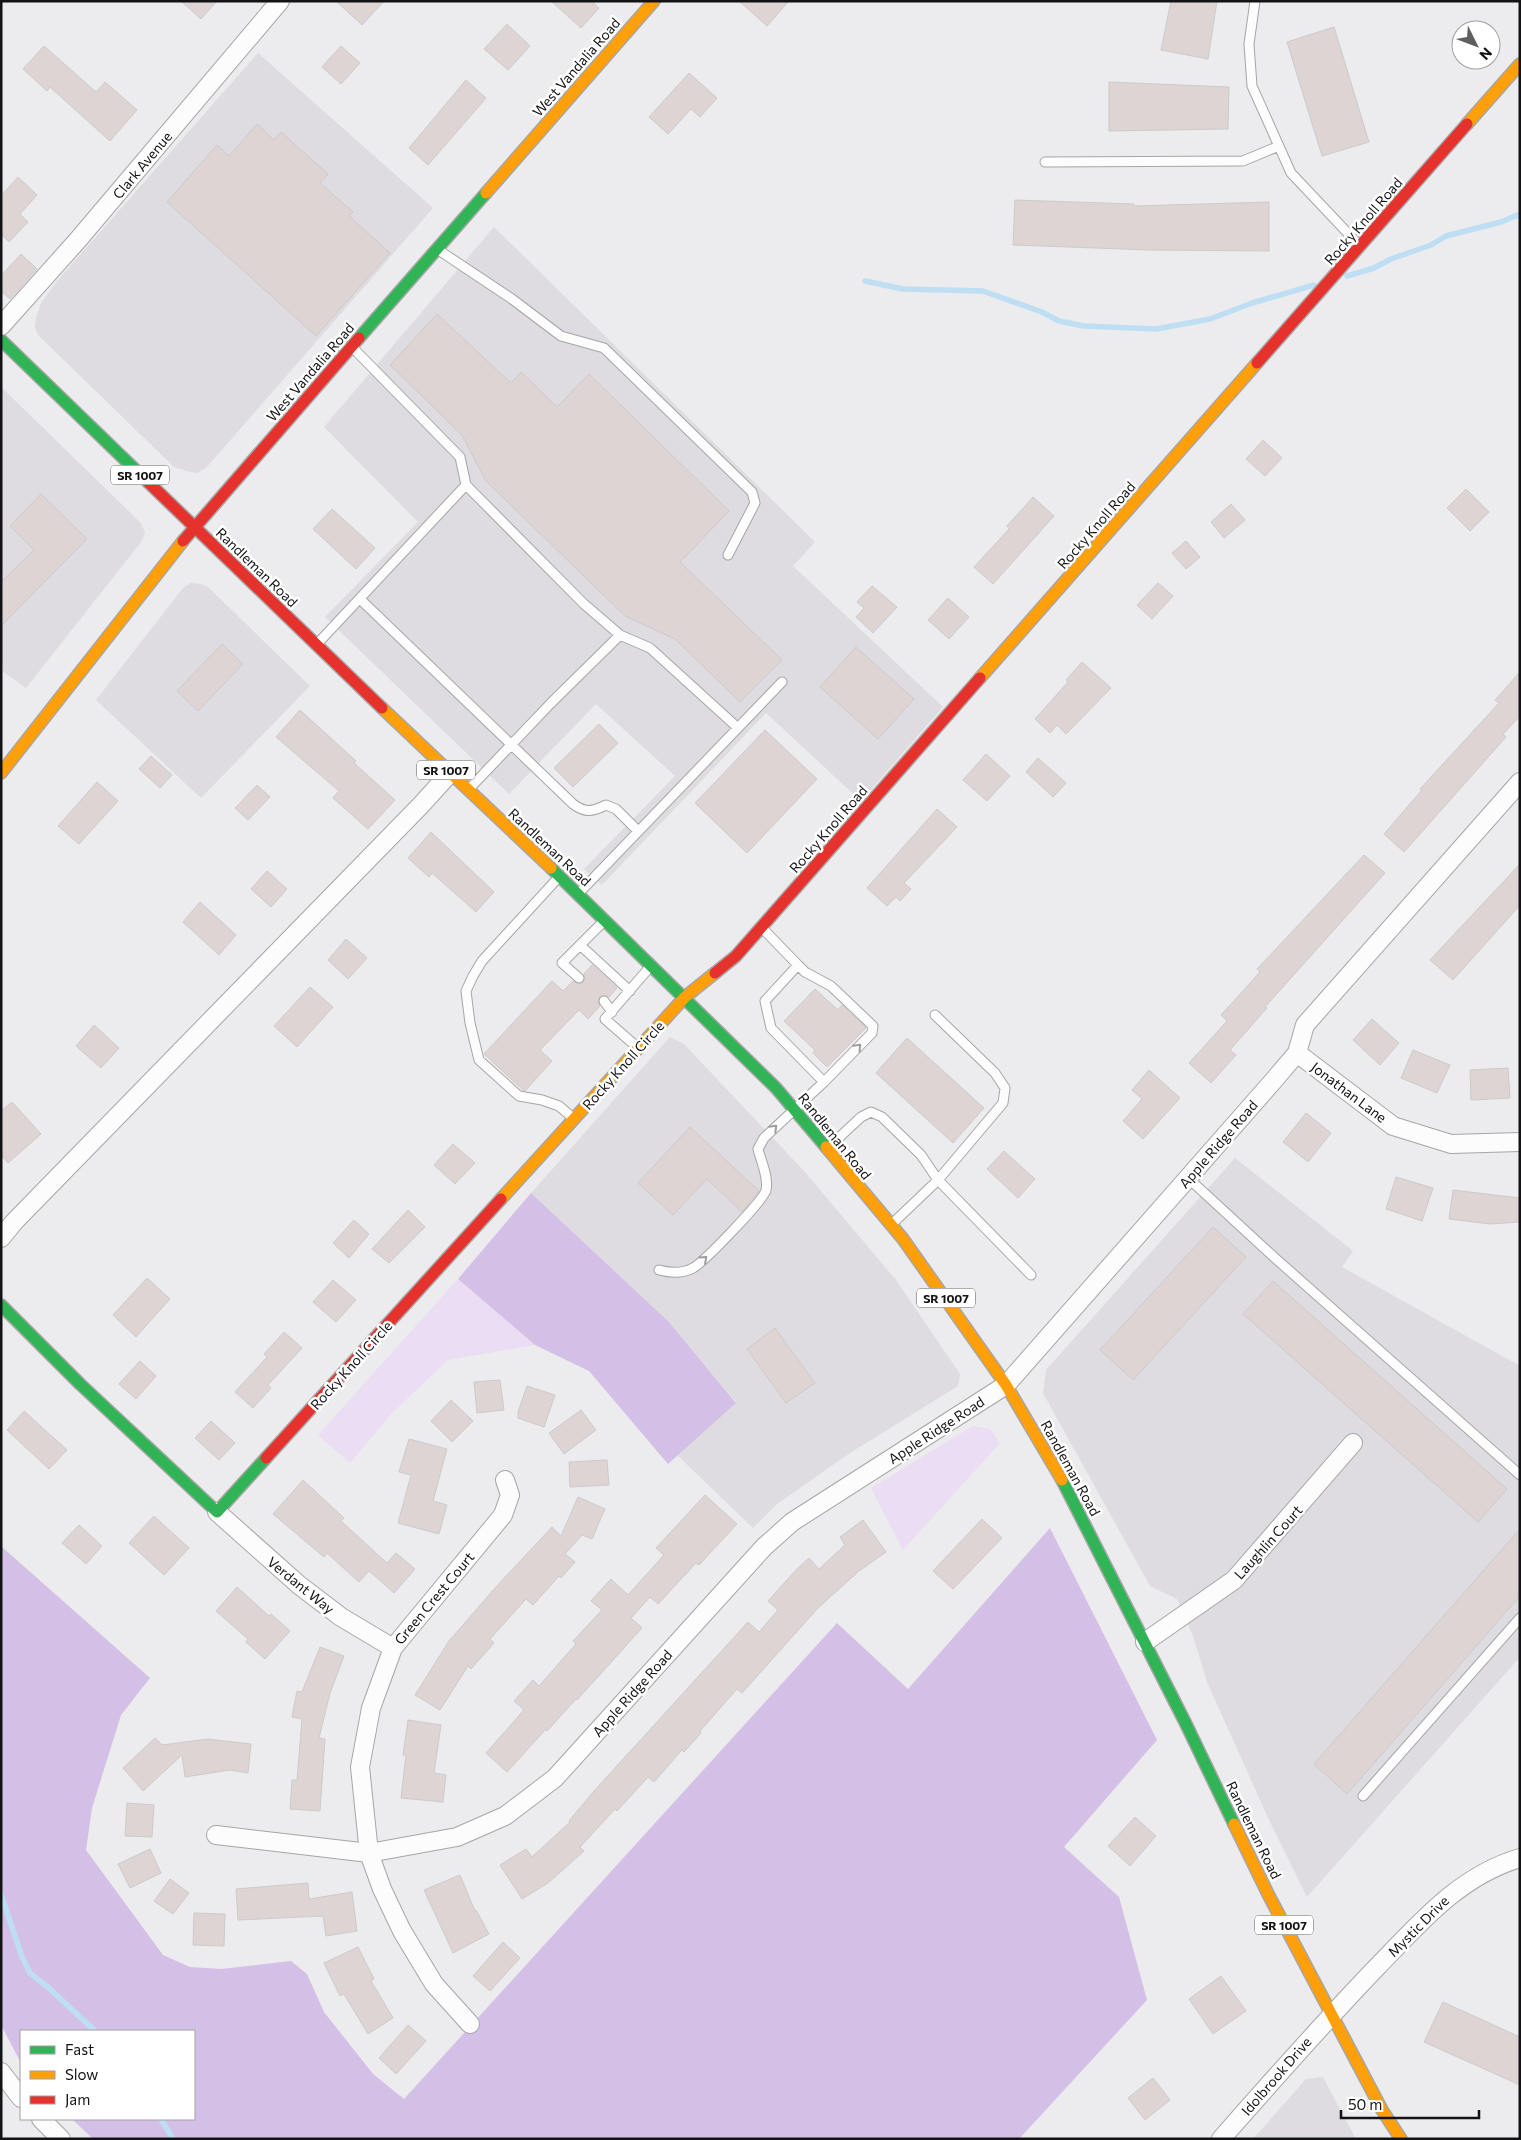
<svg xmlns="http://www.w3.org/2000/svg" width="1521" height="2140" font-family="Commissioner,sans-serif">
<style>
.built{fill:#dedbe1}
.green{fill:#eaddf4}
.forest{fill:#d4c0e6}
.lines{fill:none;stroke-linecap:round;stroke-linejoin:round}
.stream{stroke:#bedef3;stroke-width:5.5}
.building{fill:#ded4d4;stroke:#cccacb}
.lane-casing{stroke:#a6a5a7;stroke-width:11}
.street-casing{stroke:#a6a5a7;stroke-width:20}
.fast-casing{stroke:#a6a5a7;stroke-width:14}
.slow-casing{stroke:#a6a5a7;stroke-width:14}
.jam-casing{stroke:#a6a5a7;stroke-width:14}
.lane{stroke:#fcfcfc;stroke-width:9}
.street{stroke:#fcfcfc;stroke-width:18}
.fast{stroke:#30b455;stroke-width:11}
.slow{stroke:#ff9f0a;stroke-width:11}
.jam{stroke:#e5322d;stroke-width:11}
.oneway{stroke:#9f9e9f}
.labels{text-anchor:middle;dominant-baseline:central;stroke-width:5;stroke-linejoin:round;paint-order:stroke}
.shield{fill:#fff;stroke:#5a595a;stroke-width:1}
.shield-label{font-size:12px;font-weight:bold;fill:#131214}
.street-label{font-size:14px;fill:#131214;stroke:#fff}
</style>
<rect width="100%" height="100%" fill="#ecebed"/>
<path class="built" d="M258,53L433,208L206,468L197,473L186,471L174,467L38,335L35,328L36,318L41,303L57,281Z
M494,227L815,542L793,566L943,707L861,801L766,713L602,885L584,869L675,776L596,704L509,794L325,617L418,522L324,427Z
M1,387L141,523L145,533L141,542L26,688L1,670Z
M191,583L201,584L208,587L310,686L201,798L96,700L183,588Z
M670,1037L684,1044L804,1171L896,1280L960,1374L958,1386L850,1453L777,1504L753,1528L676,1454L736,1402L669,1322L531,1193Z
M1235,1158L1353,1251L1342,1267L1520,1366V1657L1307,1897L1269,1820L1207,1682L1193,1636L1177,1599L1150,1586L1043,1393L1046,1370Z
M1323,2077L1356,2139H1253L1306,2079Z"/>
<path class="green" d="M458,1279L535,1345L448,1360L392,1413L350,1463L318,1435Z
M973,1426L990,1429L1000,1443L903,1550L871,1488Z"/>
<path class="forest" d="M531,1193L669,1322L736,1403L668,1464L589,1371L535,1345L458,1279Z
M1050,1528L1157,1740L1064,1847L1119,1897L1147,2000L1019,2139H93L72,2119H194V2031H21V2063L1,2025V1546L150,1678L121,1715L92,1808L86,1850L163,1955L190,1967L221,1969L291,1961L307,1974L324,2012L373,2074L404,2099L837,1623L908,1689Z"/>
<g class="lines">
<path class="stream" d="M1347,276L1374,268L1391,259L1431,245L1446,236L1501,222L1520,214
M865,281L903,289L983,291L1042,312L1059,321L1084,326L1156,329L1210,319L1252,303L1314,285
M1,1894L22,1957L30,1973L50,1989L95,2031
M161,2119L173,2139"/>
</g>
<path class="building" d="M181,1H217L201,19Z
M336,1H384L362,25Z
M551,1H592L599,8L581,28Z
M739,1H789L767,26Z
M1171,1H1217L1208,59L1161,50Z
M507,24L530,46L508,70L484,49Z
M1334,27L1369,142L1322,156L1287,42Z
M44,46L96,92L105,82L137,110L110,141L50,87L47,91L23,69Z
M341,46L360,63L341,84L322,67Z
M689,73L717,98L700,117L691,109L668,134L649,117Z
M466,80L486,98L428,165L409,148Z
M1109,82L1229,87L1228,129L1109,131Z
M257,124L274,140L281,132L328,174L320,183L353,212L349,216L390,253L316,336L167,202L217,145L229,156Z
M18,177L37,195L20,214L28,222L9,242L1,234V196Z
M1015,200L1134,204V206L1269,202V251L1149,250L1013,245Z
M21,254L37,269L10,299L1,291V276Z
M437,314L511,383L521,372L557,407L589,374L729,511L680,562L782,660L740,702L675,639L625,616L486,481L462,435L390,365Z
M1263,440L1282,458L1265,476L1246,459Z
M1466,489L1489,512L1470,531L1447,508Z
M41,494L87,539L1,626V582L34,550L10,526Z
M1033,497L1054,516L993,584L974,567L1009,529L1007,526Z
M1231,504L1245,520L1224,538L1211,522Z
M332,509L375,548L356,569L313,529Z
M1186,541L1200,557L1186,569L1172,553Z
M1158,583L1173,596L1152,619L1137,605Z
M872,586L897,607L873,633L856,617L864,608L857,602Z
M948,598L969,617L949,639L928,620Z
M222,644L243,664L198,711L177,691Z
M856,647L914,699L878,739L820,687Z
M1082,662L1111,688L1066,734L1057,725L1050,733L1035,719L1068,682L1066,680Z
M1520,672V716L1503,734L1506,737L1404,852L1384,834L1422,790L1420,789L1499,703L1495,700Z
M300,710L356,761L354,763L395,800L368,829L333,798L339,791L276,737Z
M599,724L618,743L573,787L554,768Z
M765,730L817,779L747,853L695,803Z
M986,754L1010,776L987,801L963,780Z
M151,756L172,775L160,788L139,769Z
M1038,758L1066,783L1053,797L1026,772Z
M97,782L118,801L79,844L58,826Z
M257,785L270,797L248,820L235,808Z
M937,809L957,827L904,883L911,889L900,901L896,897L887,906L867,888Z
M431,832L494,892L476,912L432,873L429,877L408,858Z
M1364,855L1385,873L1265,1007L1267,1008L1230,1050L1236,1055L1211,1083L1189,1063L1227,1021L1221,1015L1260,972L1257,969Z
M1520,864V905L1453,980L1430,960Z
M267,871L287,889L271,907L251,889Z
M200,902L236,935L219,955L183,922Z
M346,939L367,958L348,979L328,960Z
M592,965L617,988L609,997L604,995L600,996L598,1001L600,1006L588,1019L579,1010L540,1050L552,1061L525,1091L523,1090L484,1054L552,981L563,991L573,981L578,984L583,982L585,979L584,974Z
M310,987L333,1007L297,1047L274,1026Z
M815,989L838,1010L842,1005L866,1028L827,1067L813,1053L815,1050L784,1021Z
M1372,1019L1399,1043L1380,1065L1353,1040Z
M94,1025L119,1048L101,1068L76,1046Z
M907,1038L984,1108L953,1143L876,1073Z
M1413,1050L1450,1065L1437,1093L1401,1078Z
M1508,1068L1510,1098L1471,1100L1470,1070Z
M1149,1070L1180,1098L1143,1139L1123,1121L1142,1099L1132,1090Z
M12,1102L41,1134L8,1163L1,1155V1111Z
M1306,1113L1331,1133L1308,1162L1283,1142Z
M690,1127L759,1191L742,1212L707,1179L673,1215L638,1183Z
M453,1144L475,1163L455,1184L434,1165Z
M1004,1151L1035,1179L1018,1198L987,1169Z
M1396,1177L1433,1188L1422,1221L1386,1209Z
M1453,1190L1520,1198V1222L1490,1224L1449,1219Z
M408,1210L425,1227L389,1263L372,1249Z
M354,1220L369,1234L349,1258L333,1243Z
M1213,1227L1246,1257L1133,1380L1100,1350Z
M147,1278L170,1299L136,1337L113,1315Z
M333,1280L356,1300L336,1322L313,1302Z
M1273,1281L1507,1489L1478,1522L1243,1314Z
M775,1328L815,1383L786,1403L747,1349Z
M284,1332L302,1348L268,1385L271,1388L253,1408L235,1392L267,1357L264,1354Z
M140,1361L156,1376L136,1399L119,1384Z
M500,1380L504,1410L477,1413L474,1382Z
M527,1386L555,1395L544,1427L518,1418V1412Z
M451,1400L473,1421L452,1442L431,1421Z
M581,1410L596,1430L564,1454L549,1433Z
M24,1411L67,1450L49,1469L7,1430Z
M211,1421L235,1443L219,1460L195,1438Z
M409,1439L447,1449L433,1501L447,1505L439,1534L398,1523L411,1475L399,1472Z
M607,1460L609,1485L570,1487L569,1462Z
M303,1480L344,1518L341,1521L387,1563L396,1553L415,1569L394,1593L369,1571L359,1582L327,1553L324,1557L273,1514Z
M705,1495L737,1524L699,1565L696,1563L658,1604L650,1597L631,1618L642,1628L577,1700L576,1699L547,1731L546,1729L507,1772L486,1753L524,1710L514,1701L533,1680L539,1686L576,1644L573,1641L602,1610L591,1601L611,1579L628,1595L664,1555L656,1548Z
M578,1497L605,1509L592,1539L582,1535L565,1554L575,1562L561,1578L559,1576L533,1605L526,1599L490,1639L494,1643L471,1669L468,1666L440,1710L415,1695L449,1641L495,1588L552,1527L561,1536Z
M154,1516L189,1548L164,1575L129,1543Z
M982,1519L1002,1538L953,1589L933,1571Z
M863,1520L886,1552L859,1571L818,1608L742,1693L737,1689L700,1731L701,1733L684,1752L682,1750L654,1782L648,1777L617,1811L615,1809L580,1847L584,1851L548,1883L522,1899L500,1865L526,1849L532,1857L570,1822L569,1821L594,1791L748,1622L759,1632L778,1610L768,1601L796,1570L809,1558L819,1569L845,1545L840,1537Z
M79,1525L102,1546L86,1564L62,1543Z
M1520,1529V1596L1347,1794L1314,1764Z
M237,1587L269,1616L271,1614L290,1631L265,1659L246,1642L248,1639L216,1611Z
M320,1647L344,1656L330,1693L319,1738L325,1739L320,1811L290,1809L292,1780H297L302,1719L292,1717L297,1691L302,1692Z
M408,1720L441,1725L434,1773L446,1775L443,1802L401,1798L406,1755H403Z
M155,1738L162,1745L208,1739L251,1744L248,1773L230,1770L185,1777L182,1755L143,1791L123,1768Z
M127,1803L154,1805L152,1837L125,1836Z
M1135,1817L1156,1836L1130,1866L1108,1846Z
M150,1849L161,1873L130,1888L118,1864Z
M460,1875L475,1911L476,1910L489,1934L453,1953L424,1890Z
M170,1879L189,1893L173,1914L154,1901Z
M308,1883L309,1899L352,1892L357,1931L326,1936L323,1916L238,1920L236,1889Z
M194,1913L225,1914L224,1946L193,1945Z
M503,1942L520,1958L490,1991L473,1976Z
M358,1947L374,1979L371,1981L393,2018L368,2034L344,1994L340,1996L324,1963Z
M1221,1976L1246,2011L1213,2034L1189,1999Z
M1443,2002L1520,2037V2085L1424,2042Z
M408,2025L426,2041L396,2074L379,2058Z
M1153,2078L1170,2100L1145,2120L1128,2098Z"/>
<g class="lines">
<g class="lane-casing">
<path id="lane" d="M1255,1L1249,44L1252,86L1291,173L1359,245
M1045,162L1243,161L1279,146
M440,251L512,299L561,336L604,348L752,492L755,503L728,555
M353,348L460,457L466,485L584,604L620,635L551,703L470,788
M360,599L573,804C585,813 592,812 606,805L616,809L638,831
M620,635L650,648L738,728
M318,643L466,485
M558,878L482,961L473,976L466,991L470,1023L479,1060L519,1096L542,1100L559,1106L573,1118
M580,892L782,682
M580,945L630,991
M798,965L805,972L831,986L873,1026L872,1033L824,1082
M579,978L562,963L603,922
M604,1001L612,1012
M637,1047L605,1019L649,968
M829,1147L861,1117L871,1112L882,1117L921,1155L938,1180L1031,1275
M1188,1178L1275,1258L1520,1475
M893,1223L938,1180L1003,1103L1005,1088L995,1073L935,1015
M659,1270C670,1273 682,1274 693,1268C704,1262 764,1200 766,1190C769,1178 761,1161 758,1149L764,1138L824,1082L771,1028L765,1001L798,965L763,929
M1363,1796L1520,1618"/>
</g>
<g class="street-casing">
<path id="street" d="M1,326L77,241L280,1
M1297,1053L1393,1126L1451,1144L1520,1142
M1,1238L14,1222L421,805L450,773
M217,1512L299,1585L341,1617L393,1648
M1145,1642L1234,1580L1353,1443
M216,1835L369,1853L457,1837L505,1816L555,1778L764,1547L792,1522L1006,1385L1274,1080L1297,1053L1305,1025L1520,782
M470,2024L434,1984L402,1931L382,1889L369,1853L360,1767L371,1708L393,1648L503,1515L510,1495L505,1480
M1,2072L21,2098
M41,2119L61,2139
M1221,2139C1272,2081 1323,2023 1377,1967C1420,1923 1459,1876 1520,1858"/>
</g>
<g class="fast-casing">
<path id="fast" d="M359,338L486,193
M1,340L148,482
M551,868L776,1088L826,1147
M1,1305L80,1384L217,1512L266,1458
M1062,1480L1185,1722L1234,1824"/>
</g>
<g class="slow-casing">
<path id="slow" d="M1467,124L1520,64
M486,193L654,1
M980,678L1257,363
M382,708L551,868
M1,773L183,541
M826,1147L903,1239L1006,1385L1062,1480
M501,1199L685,997L715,973
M1234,1824L1268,1894L1382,2110L1401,2139"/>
</g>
<g class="jam-casing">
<path id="jam" d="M1257,363L1467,124
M148,482L382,708
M183,541L359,338
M715,973L736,956L980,678
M266,1458L501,1199"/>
</g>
<use href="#lane" class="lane"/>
<use href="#street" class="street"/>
<use href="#fast" class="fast"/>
<use href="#slow" class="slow"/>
<use href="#jam" class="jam"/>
</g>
<defs><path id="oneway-chevron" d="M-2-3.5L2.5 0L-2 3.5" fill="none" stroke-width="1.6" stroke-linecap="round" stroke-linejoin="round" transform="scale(1.25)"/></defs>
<g class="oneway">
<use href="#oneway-chevron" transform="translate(858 1047) rotate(-47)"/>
<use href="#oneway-chevron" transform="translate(774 1128) rotate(-45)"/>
<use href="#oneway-chevron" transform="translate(704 1259) rotate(-42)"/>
</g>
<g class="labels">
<g class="shield">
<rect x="111" y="465.5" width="58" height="19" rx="4"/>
<rect x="417" y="760.5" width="58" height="19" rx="4"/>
<rect x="917" y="1288.5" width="58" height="19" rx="4"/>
<rect x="1255" y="1915.5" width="58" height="19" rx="4"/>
</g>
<g class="shield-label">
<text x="140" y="475">SR 1007</text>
<text x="446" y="770">SR 1007</text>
<text x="946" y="1298">SR 1007</text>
<text x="1284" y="1925">SR 1007</text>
</g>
<g class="street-label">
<text transform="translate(576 67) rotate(-49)">West Vandalia Road</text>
<text transform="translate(142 165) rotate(-50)">Clark Avenue</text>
<text transform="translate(1363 221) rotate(-49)">Rocky Knoll Road</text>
<text transform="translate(310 372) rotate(-49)">West Vandalia Road</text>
<text transform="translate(1096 525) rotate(-49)">Rocky Knoll Road</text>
<text transform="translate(257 567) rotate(44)">Randleman Road</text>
<text transform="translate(828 829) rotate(-49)">Rocky Knoll Road</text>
<text transform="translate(550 847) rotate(43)">Randleman Road</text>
<text transform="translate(623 1065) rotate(-48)">Rocky Knoll Circle</text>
<text transform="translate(1349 1092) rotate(37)">Jonathan Lane</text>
<text transform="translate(835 1136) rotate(51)">Randleman Road</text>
<text transform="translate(1218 1144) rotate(-49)">Apple Ridge Road</text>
<text transform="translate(351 1365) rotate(-48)">Rocky Knoll Circle</text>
<text transform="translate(936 1430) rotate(-33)">Apple Ridge Road</text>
<text transform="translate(1071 1468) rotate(61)">Randleman Road</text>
<text transform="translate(1268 1542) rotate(-48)">Laughlin Court</text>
<text transform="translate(301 1585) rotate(39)">Verdant Way</text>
<text transform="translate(434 1598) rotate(-50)">Green Crest Court</text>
<text transform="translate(632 1693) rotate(-48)">Apple Ridge Road</text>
<text transform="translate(1254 1830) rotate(64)">Randleman Road</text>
<text transform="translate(1418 1926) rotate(-45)">Mystic Drive</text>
<text transform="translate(1276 2076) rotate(-49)">Idolbrook Drive</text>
</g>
</g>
<rect width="1521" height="2140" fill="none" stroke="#131214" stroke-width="5"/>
<rect x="20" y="2030" width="175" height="90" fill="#ffffff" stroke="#a1a0a1"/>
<rect x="30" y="2046" width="25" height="8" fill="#30b455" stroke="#a1a0a1"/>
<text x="65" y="2055" font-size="15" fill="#131214">Fast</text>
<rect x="30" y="2071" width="25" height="8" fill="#ff9f0a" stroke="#a1a0a1"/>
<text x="65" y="2080" font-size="15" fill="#131214">Slow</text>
<rect x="30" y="2096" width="25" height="8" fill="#e5322d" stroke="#a1a0a1"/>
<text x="65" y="2105" font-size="15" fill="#131214">Jam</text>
<g transform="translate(1476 45) rotate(132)"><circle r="24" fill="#ffffff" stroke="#a1a0a1"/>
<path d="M0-4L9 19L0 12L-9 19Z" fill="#5f5e60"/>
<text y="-8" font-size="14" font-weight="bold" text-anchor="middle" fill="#131214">N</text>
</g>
<path d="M1341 2110v8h138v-8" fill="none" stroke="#131214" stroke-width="2.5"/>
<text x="1348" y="2110" font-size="15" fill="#131214" stroke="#ffffff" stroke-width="4" paint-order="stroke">50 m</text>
</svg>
